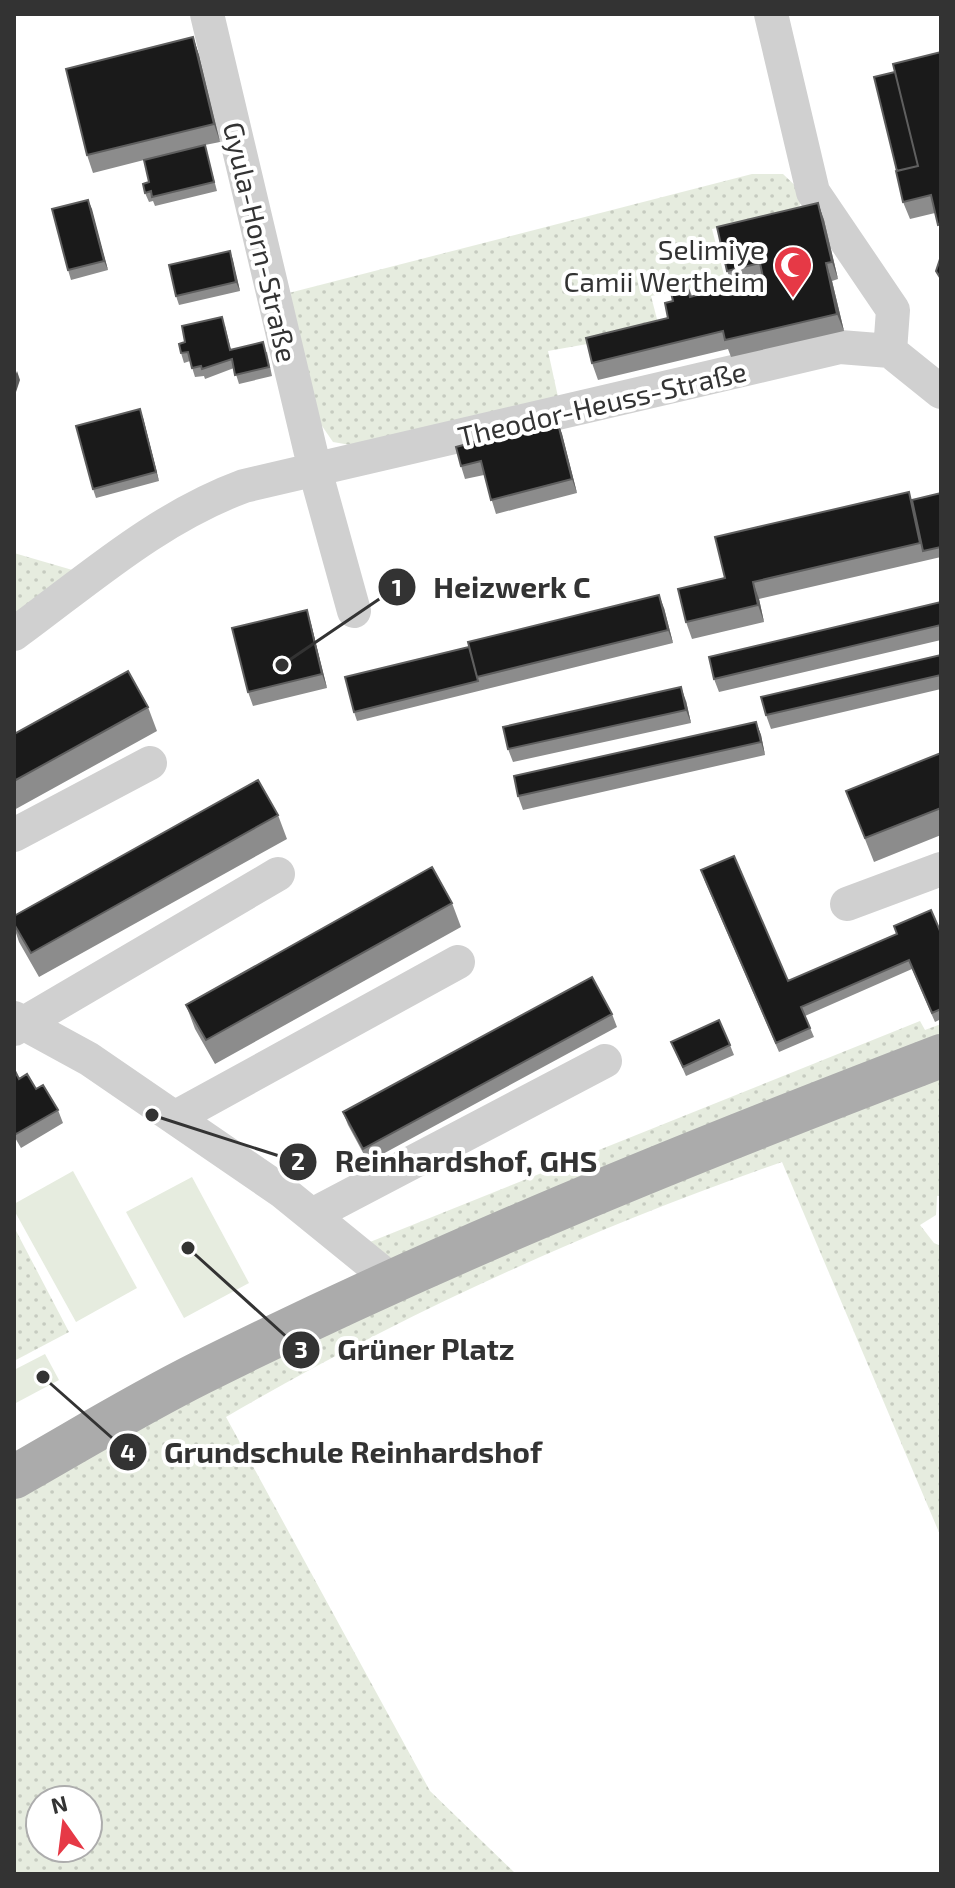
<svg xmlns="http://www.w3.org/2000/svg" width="955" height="1888" font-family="'Exo 2',sans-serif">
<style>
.grass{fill:url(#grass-dots);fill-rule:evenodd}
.pitch{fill:#e6ecdf}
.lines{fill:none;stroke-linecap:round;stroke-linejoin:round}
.minor{stroke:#d0d0d0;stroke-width:34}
.major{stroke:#ababab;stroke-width:44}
.wall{fill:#8c8c8c}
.shaded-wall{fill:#5f5f5f}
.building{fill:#1a1a1a;stroke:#5f5f5f;stroke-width:2}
.labels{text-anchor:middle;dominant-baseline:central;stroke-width:8;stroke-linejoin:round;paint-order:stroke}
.street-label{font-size:28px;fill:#333;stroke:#fff}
.poi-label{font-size:28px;fill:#333;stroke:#fff;text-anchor:end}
.leader{fill:none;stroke:#333;stroke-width:3}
.callout-dot{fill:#333;stroke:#fff;stroke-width:3}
.mark-label{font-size:24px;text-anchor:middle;font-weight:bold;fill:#fff}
.callout-label{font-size:30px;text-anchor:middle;font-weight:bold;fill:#333;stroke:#fff;stroke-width:8;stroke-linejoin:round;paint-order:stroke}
</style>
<defs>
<pattern id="grass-dots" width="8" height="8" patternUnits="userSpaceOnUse" patternTransform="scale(2)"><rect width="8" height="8" fill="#e6ecdf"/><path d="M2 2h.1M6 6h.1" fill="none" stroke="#c6cbc0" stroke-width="1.8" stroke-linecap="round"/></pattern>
</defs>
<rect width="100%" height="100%" fill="#fff"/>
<path class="grass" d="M752,174H783L806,196L795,212L712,229L730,298L704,303L696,287L651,296L660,331L548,351L558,397L356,446L333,442L320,423L285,294Z
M14,553L93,576L14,634Z
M920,1021L925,1030L941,1024V1195L937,1196L936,1215L920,1225L934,1243L941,1246V1537L782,1162C590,1229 402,1314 226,1417L430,1791L516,1874H14V1477L394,1283L355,1248ZM40,1800H88V1848H40Z
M14,1227L69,1332L14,1361Z"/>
<path class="pitch" d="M73,1171L137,1288L76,1322L14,1210V1204Z
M192,1177L249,1283L184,1318L126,1212Z
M45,1354L59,1380L14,1404V1370Z"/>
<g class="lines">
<path class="minor" d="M207,14L315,470L354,611
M771,14L813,192L893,310L890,351
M14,634C88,580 157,518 244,486L840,347L890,351L941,392
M14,835L150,763
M847,904L941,869
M14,1018L89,1059L283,1192L395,1283
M14,1029L278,874
M176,1117L458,962
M312,1215L605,1061"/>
<path class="major" d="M14,1477C76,1442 136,1405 200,1373C440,1253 690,1152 941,1056"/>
</g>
<path class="wall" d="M193,37L199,55L220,142L205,145L217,191L155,206L153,201L149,202L145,193L149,182L144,160L93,173L87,155Z
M941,52V233L935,213L910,219L903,202L897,171L895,72Z
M88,200L108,270L71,280L68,270Z
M818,203L824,220L838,279L832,281L844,331L731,357L728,349L598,380L592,363L668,318L673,301L686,280L692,296L733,285L727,271Z
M230,251L240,291L179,305L176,296Z
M225,326L231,350L267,352L272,376L239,384L234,368L205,379L204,376L195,377L190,361L184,363L181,353L185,342Z
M143,418L159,481L96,498L93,489Z
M557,420L562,434L577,493L496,514L484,475L465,479L461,466Z
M941,493V557L759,599L764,622L692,639L686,622L725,578L912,500Z
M941,602V640L719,692L714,679Z
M664,608L673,643L357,721L354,712Z
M307,610L311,624L327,688L253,706L248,692Z
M941,655V689L771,729L766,715Z
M686,701L691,723L513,762L508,749Z
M148,707L157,731L14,810V734Z
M756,722L761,735L765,755L523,810L518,796Z
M941,753V835L874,862L846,791Z
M278,815L287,839L39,977L19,942L14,927V916Z
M704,879L788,981L941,933V1019L935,1022L912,969L805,1016L814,1037L779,1052Z
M452,903L461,927L215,1064L195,1029L186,1005Z
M612,1014L617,1027L368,1162L348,1125L343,1112Z
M671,1042L730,1045L734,1055L686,1076Z
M14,1072L19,1079L36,1089L58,1110L63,1123L21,1148L14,1136Z"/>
<path class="shaded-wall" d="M193,37L199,55L220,142L214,124Z
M88,200L92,209L108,270L104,261Z
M818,203L824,220L838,279L832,262Z
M230,251L233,260L240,291L236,282Z
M826,263L832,281L844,331L837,314Z
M17,371L20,380L14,398V379Z
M140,409L143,418L159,481L156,472Z
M557,420L562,434L577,493L572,479Z
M753,582L759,599L764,622L758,605Z
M659,595L664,608L673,643L668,630Z
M307,610L311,624L327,688L322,674Z
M681,687L686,701L691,723L686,710Z
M756,722L761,735L765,755L761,742Z"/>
<path class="building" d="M193,37L214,124L87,155L66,69Z
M941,52V224L938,225L931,195L903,202L896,171L918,166L893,64Z
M895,72L918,166L897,171L874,77Z
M205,145L214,182L152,197L151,191L145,193L143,184L149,182L144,160Z
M88,200L104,261L68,270L52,209Z
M818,203L832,262L826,263L837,314L725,340L723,331L592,363L586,338L668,318L665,303L673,301L669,284L686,280L690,297L763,277L760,263L727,271L717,227Z
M230,251L236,282L176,296L169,265Z
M941,256V279L936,271Z
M222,317L230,350L263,342L269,367L235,375L232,359L202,369L201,366L192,368L188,352L181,353L179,344L185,342L182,326Z
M140,409L156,472L93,489L76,426Z
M557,420L572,479L491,500L481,461L461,466L456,447Z
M909,492L920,543L753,582L758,605L686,622L678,589L725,578L715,537Z
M941,493V547L923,551L912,500Z
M659,595L668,630L477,677L468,642Z
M941,602V625L714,679L709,657Z
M307,610L322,674L248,692L232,628Z
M469,647L478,681L354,712L345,677Z
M941,655V675L766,715L761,697Z
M128,671L148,707L14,781V734Z
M681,687L686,710L508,749L503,727Z
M756,722L761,742L518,796L514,776Z
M941,753V808L865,838L846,791Z
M258,780L278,815L31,953L14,924V916Z
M734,856L788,981L897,934L894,926L931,910L941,933V1009L932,1013L909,960L801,1007L810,1028L776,1043L701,870Z
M432,867L452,903L206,1040L186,1005Z
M592,977L612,1014L363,1149L343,1112Z
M719,1020L730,1045L683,1067L671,1042Z
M15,1071L19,1079L27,1074L36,1089L43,1085L58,1110L16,1134L14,1132Z"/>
<defs>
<g id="mosque-pin" transform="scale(2)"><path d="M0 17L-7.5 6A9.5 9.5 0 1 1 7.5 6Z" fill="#e63946" stroke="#fff"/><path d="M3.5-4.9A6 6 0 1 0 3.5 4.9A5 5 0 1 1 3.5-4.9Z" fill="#fff"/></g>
</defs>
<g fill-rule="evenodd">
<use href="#mosque-pin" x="793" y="265"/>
</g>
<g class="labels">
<g class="street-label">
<text transform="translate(261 242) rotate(77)">Gyula-Horn-Straße</text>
<text transform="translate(602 403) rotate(-13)">Theodor-Heuss-Straße</text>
</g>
<g class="poi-label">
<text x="765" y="249">Selimiye<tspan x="765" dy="32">Camii Wertheim</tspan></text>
</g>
</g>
<path class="leader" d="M282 665L397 587M152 1115L298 1162M188 1248L301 1350M43 1377L128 1452"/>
<g class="callout-dot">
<circle cx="282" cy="665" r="8"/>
<circle cx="152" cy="1115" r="8"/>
<circle cx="188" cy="1248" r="8"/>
<circle cx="43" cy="1377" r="8"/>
<circle cx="397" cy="587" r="20"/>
<circle cx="298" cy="1162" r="20"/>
<circle cx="301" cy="1350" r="20"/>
<circle cx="128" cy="1452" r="20"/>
</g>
<g class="mark-label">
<text x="397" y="596">1</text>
<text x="298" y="1170">2</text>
<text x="301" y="1358">3</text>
<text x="128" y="1461">4</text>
</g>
<g class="callout-label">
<text x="512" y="598">Heizwerk C</text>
<text x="466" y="1172">Reinhardshof, GHS</text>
<text x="426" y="1360">Grüner Platz</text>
<text x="353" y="1463">Grundschule Reinhardshof</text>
</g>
<rect width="955" height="1888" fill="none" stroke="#333333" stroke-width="32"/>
<g transform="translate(64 1824) rotate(346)"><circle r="38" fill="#ffffff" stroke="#adadad" stroke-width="2"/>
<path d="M0-6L14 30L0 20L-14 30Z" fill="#e63946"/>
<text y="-12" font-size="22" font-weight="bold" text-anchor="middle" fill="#333333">N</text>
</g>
</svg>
